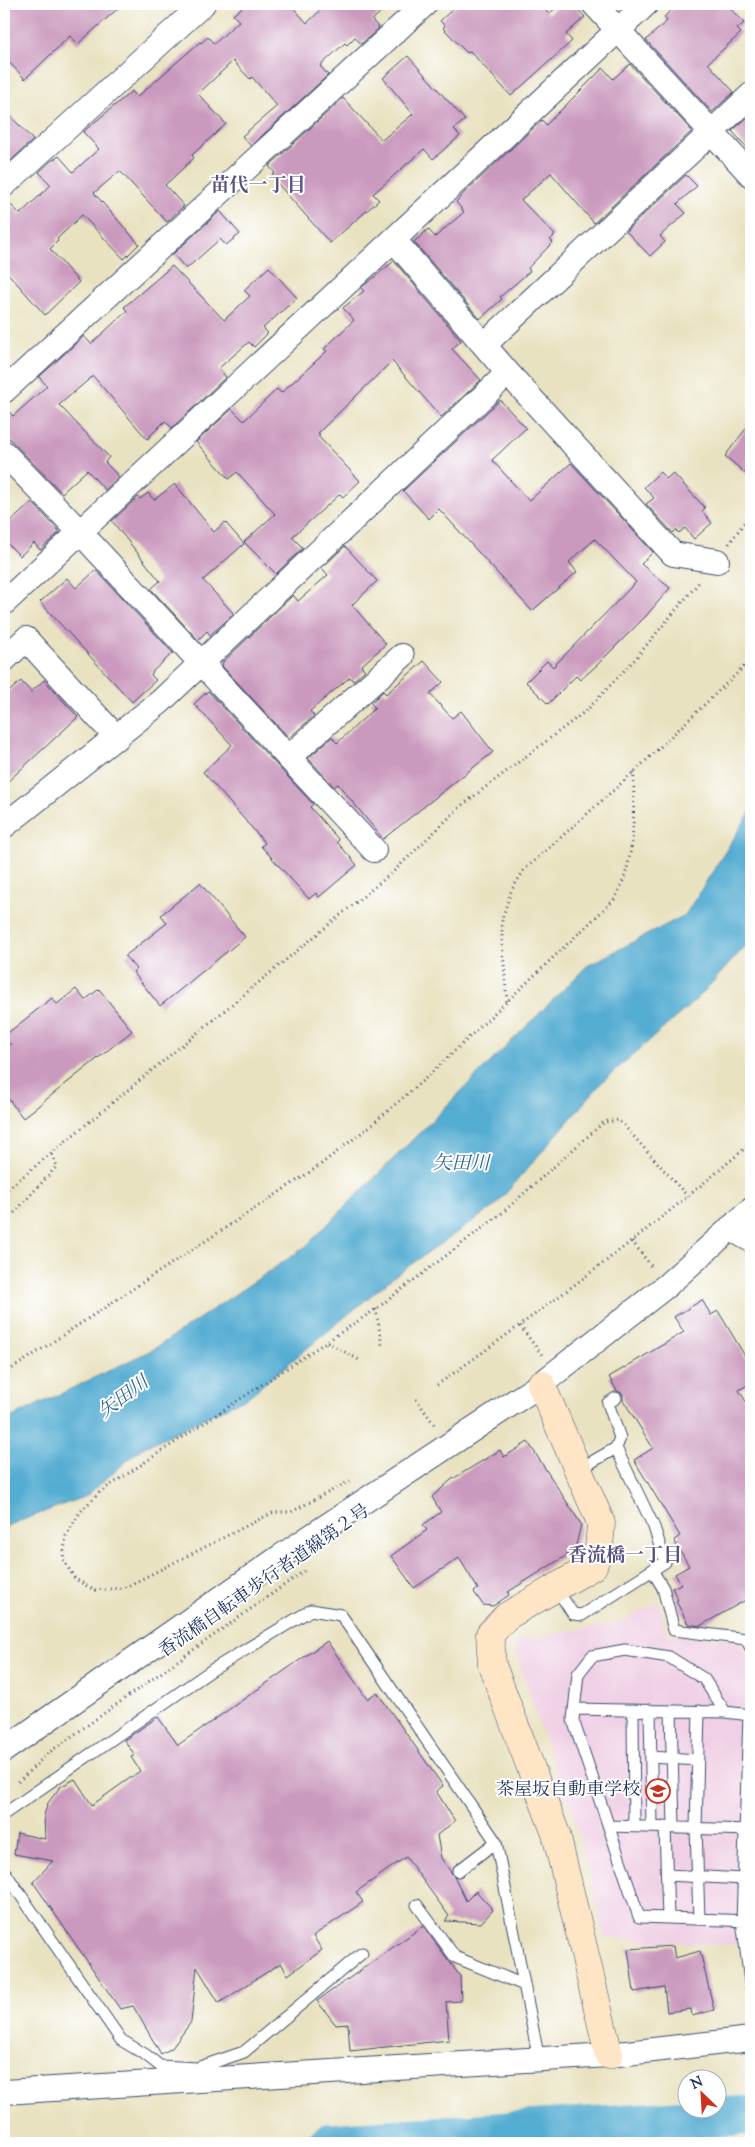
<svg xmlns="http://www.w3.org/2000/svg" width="755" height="2147" font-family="'Sorts Mill Goudy','Noto Serif JP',serif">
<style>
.built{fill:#f0d0e5}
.water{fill:#53acd1;stroke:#376e98}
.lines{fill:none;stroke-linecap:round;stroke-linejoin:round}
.river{stroke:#53acd1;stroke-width:39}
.building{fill:#ca9abe}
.lane-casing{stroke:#3a4a6d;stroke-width:13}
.street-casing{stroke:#3a4a6d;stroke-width:26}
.secondary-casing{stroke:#3a4a6d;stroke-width:29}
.path{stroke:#3a4a6d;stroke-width:3;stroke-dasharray:1 4;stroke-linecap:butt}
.lane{stroke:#fff;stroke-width:11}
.street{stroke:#fff;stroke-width:24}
.secondary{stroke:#fde5c5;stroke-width:28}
.labels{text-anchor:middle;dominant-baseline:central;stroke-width:4;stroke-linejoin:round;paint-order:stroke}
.street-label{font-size:18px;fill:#1b2f5e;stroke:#fff}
.poi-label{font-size:18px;fill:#1b2f5e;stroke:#fff;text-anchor:end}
.neighbourhood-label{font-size:19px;font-weight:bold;fill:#585480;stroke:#fff}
.water-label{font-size:19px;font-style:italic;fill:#31618c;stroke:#fff}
</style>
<rect width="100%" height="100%" fill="#fff"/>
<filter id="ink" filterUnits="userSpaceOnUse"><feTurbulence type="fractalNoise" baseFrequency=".02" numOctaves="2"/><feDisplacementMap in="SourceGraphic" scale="10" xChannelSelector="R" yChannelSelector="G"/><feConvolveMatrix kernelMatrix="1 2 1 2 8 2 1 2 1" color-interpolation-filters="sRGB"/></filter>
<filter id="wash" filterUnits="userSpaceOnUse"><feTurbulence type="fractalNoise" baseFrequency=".0096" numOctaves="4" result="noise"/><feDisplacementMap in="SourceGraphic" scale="20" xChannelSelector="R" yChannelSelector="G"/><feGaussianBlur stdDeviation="1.12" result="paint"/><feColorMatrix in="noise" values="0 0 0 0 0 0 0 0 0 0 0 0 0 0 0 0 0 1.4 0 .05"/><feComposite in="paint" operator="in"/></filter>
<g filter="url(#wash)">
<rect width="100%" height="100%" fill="#e9e2c1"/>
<path class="built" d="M658,1602L668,1635L740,1640L751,1664V1944L725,1945L605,1938L573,1812L555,1770L515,1651L516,1641L621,1622Z"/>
<path class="water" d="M751,811V940L698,998L602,1082L495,1206L397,1274L248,1397L142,1448L86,1496L4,1527V1421L154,1349L304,1248L587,966L685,915Z"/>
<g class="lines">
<path class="river" d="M328,2143L751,2115"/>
</g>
<g id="blocks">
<path class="building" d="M4,4H123L78,44L70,36L25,79L4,57Z
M246,4H290L307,23L327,4H390L372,20L379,28L361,44L355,37L347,45L345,43L320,66L328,75L251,146L242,136L277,106L252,77L250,79L233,61L198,94L226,124L192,155L194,158L165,185L184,206L167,222L120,171L94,193L139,244L124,259L82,215L57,239L58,241L50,249L79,282L45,315L4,269V198L20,214L51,185L39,172L51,161L59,156L73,172L99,149L83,132L132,91L137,97L200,42L201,43L208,37L214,44L239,21L233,15Z
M458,4H539L549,14L560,4H573L585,17L566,34L572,41L511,96L470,51L467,53L443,28L445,26L440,21Z
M678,4H726L744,23L737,29L741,33L708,63L734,92L712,112L646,40L667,21L664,17Z
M408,56L465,120L454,129L460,136L433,159L424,149L373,194L379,200L330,243L271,176L275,173L269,166L343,98L382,140L413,114L383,78Z
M630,64L692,131L594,223L551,173L521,200L555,235L550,240L553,242L528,268L530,271L500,297L502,299L480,319L414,242L428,229L435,237L464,212L456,202L464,193L542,120L546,125L603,68L613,79Z
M4,109L33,140L4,167Z
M749,116L751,118V152L732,131Z
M686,175L697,186L677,204L686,213L660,236L665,242L650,256L626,231Z
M220,211L240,234L226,245L220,239L186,269L173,254Z
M394,261L459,338L461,341L452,349L481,380L441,417L392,361L318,433L320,434L318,436L360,481L343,497L340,494L292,537L303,548L276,574L244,542L275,514L237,472L229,479L196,442L232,409L244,421L277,389L281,393L327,351L324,349L354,320L343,308L364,291L361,288Z
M172,266L224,320L250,296L244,290L269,267L297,298L263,328L268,333L254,347L249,342L219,368L226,377L172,428L165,421L147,439L93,376L59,405L109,457L105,462L119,477L105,490L87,470L62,493L4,433V406L13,416L47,386L39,377L84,336L91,344L127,311L124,307Z
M500,400L526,428L492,460L529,501L571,463L653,552L641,564L670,588L646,616L596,666L580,680L576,676L548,704L526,682L547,661L553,667L636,582L595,539L569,562L577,572L532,611L439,509L429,519L403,491Z
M751,422V478L725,456Z
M660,472L666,479L673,473L705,508L702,511L712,523L694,539L685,528L679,533L676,530L673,533L646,504L654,498L644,487Z
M175,484L214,532L225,522L244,544L203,580L234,614L210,635L207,631L198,640L151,589L160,581L112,521L138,497L140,499L148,493L154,500Z
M32,502L60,532L40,550L34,543L20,556L4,540V528Z
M345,546L377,581L352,605L386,644L361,666L365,670L353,681L350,677L310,711L314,716L289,738L222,666L223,662L293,595L298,601L328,575L322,568Z
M96,570L173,653L153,671L151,675L156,680L132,702L40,602L67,578L76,588Z
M424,661L443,682L430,694L452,718L461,711L493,752L383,839L338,784L334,787L308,758L332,737L337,743L375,708L371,703L383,691L386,694Z
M44,680L78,717L4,785V696L21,681L31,692Z
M208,691L313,804L310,807L339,840L337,842L357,865L319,897L316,893L309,899L261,846L265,843L203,772L232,745L194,704Z
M200,883L245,937L160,1006L133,972L136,969L125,956L167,923L161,915Z
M76,989L85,1000L99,989L132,1031L23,1118L4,1093V1050L11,1045L4,1036L52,998L57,1004Z
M702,1300L711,1315L718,1311L751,1366V1383L739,1390L751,1410V1597L700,1626L688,1624L676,1601L678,1600L672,1588L681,1584L675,1574L689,1566L674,1540L680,1536L634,1460L653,1448L623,1400V1394L617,1391L609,1377L684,1332L674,1317Z
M528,1442L581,1524L575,1550L508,1592L509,1595L493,1606L483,1605L474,1592L478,1589L459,1558L414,1588L391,1556L427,1530L423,1525L441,1512L432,1497L451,1480L500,1450L504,1457Z
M327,1641L367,1699L377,1692L443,1786L436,1791L455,1821L437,1835L441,1858L455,1878L466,1901L476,1891L493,1910L481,1923L445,1921L449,1916L406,1857L356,1892L363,1902L313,1936L322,1950L288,1975L281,1963L219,2003L197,1967L191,2022L172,2048L161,2054L133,2006L120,2009L33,1882L53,1861L14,1854L17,1833L45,1839L44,1815L48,1803L60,1787L75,1779L92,1805L140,1771L131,1757L135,1755L124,1740L158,1717L178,1745Z
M423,1926L460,1976L461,2001L446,2002L449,2040L350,2051L348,2024L336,2025L317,2001Z
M673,1946L675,1958L700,1951L714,2010L692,2016L691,2009L667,2012L664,1987L634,1992L628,1949Z"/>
</g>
</g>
<g filter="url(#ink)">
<use href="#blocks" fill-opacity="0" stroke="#3a4a6d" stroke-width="1"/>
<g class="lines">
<g class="lane-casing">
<path id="lane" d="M578,1470L616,1448L620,1438L608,1403L616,1398
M652,1570L663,1588L674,1630L746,1639L751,1648
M556,1588L573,1614L582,1615L665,1562L654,1527L616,1448
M574,1709L725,1712
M633,1710L634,1826
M650,1710L652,1827
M671,1711L674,1827
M699,1711L696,1828L699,1919
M749,1715L742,1921L751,1989
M751,1715L725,1712L704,1679L669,1657L625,1650L592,1656L578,1674L573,1720L639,1917L751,1921
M651,1757L698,1760
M4,1814L212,1670L311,1610L341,1615L496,1842L539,2060
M609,1826L751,1830
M665,1827L668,1918
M4,1871L121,2040L146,2055L160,2066L197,2068L244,2052L362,1953
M458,1871L496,1842
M667,1875L744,1879
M417,1905L455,1957L524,1985"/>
</g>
<g class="street-casing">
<path id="street" d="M594,4L751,175
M4,185L203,4
M394,240L508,373L673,554L717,561
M484,345L751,95
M4,391L425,4
M4,453L80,532L374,850
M4,603L646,4
M4,660L26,639L117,738
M288,758L402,656
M4,826L160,702L508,373
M730,1228L751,1240
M4,1750L280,1557L541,1384L666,1286L751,1210
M4,2092L609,2055L751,2039"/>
</g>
<g class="secondary-casing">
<path id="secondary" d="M541,1384L601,1523L599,1548L593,1566L507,1616L490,1634L492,1665L556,1834L609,2055"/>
</g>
<path class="path" d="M729,544L751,513
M507,1001L502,941V919L511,891L524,870L634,772L751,660
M4,1192L394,871L461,806L587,710L635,659L700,581
M4,1224L57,1166L52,1154
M632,1241L653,1269
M376,1309L382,1346
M520,1326L542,1355
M327,1342L361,1361
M4,1374L316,1168L369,1127L427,1077L614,900C637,860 633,816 634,772
M437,1385C545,1308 651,1230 751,1143
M416,1399L436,1427
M350,1481L291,1512H274L124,1588L94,1590L75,1579L63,1559L66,1536L80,1512L100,1492L376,1309L502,1213L604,1122L619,1120L689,1198
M18,1782L47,1754L304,1571"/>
<use href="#lane" class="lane"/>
<use href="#street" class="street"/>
<use href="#secondary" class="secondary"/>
</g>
</g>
<defs>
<g id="university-ring" transform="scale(1.25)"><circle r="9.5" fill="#fff" stroke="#c8321e" stroke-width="1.5"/><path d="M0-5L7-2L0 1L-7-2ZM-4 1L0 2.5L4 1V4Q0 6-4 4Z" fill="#c8321e"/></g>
</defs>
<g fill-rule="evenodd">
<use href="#university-ring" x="658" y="1791"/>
</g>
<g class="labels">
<g class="street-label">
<text transform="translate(265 1582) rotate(-35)">香流橋自転車歩行者道線第２号</text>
</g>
<g class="poi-label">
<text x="640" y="1791">茶屋坂自動車学校</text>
</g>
<g class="neighbourhood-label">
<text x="258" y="186">苗代一丁目</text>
<text x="625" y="1556">香流橋一丁目</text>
</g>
<g class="water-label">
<text x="461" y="1164">矢田川</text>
<text transform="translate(124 1398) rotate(-37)">矢田川</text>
</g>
</g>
<rect width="755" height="2147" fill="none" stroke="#fff" stroke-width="20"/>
<g transform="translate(702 2094) rotate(335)"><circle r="24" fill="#ffffff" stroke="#a4acbf"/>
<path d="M0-4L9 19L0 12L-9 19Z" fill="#c8321e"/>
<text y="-8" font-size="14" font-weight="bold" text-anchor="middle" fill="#1b2f5e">N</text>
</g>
</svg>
